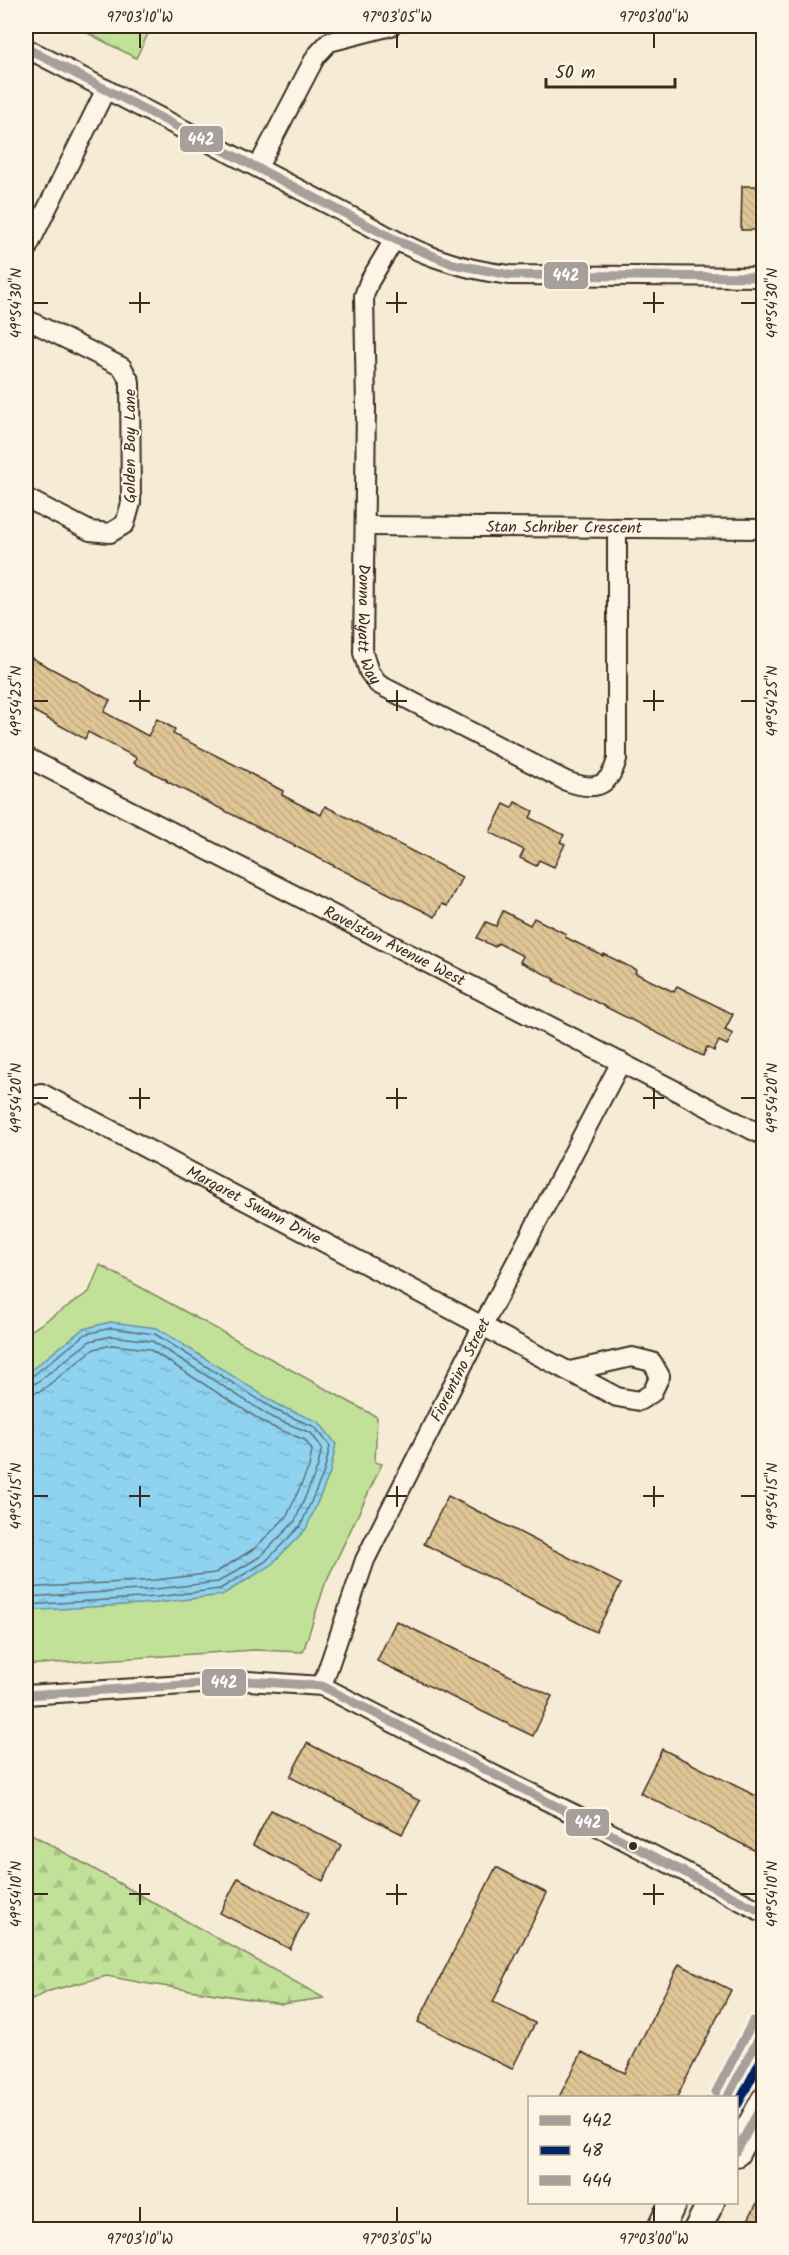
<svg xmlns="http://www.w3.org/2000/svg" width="789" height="2255" font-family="Kalam,sans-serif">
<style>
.forest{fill:url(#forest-firs);stroke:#7e865c;stroke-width:1.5}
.green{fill:#c1e199;stroke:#7e865c;stroke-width:1.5}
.water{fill:url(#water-ripples);stroke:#6d8f9d;stroke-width:1.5}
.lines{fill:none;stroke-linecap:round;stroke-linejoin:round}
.shore{stroke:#5d6e72;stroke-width:1.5}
.building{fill:url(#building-back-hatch);stroke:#3b2a1e;stroke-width:1.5}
.street-casing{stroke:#3b2a1e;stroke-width:22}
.secondary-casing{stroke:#3b2a1e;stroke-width:30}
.street{stroke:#fcf5e5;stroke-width:18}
.secondary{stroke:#fcf5e5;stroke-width:26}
.bus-1-casing{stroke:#fcf5e5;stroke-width:14}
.bus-2-casing{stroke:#fcf5e5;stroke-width:14}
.bus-3-casing{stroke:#fcf5e5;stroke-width:14}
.bus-1{stroke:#a79f9a;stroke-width:9}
.bus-2{stroke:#052465;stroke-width:9}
.bus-3{stroke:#a79f9a;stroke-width:9}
.ticks{fill:none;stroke:#3b2a1e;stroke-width:2}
.bus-dot{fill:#3b2a1e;stroke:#fcf5e5;stroke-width:2}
.labels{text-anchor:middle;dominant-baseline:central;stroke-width:4.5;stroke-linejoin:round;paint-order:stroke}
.street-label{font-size:16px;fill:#3b2a1e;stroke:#fcf5e5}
.line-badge{stroke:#fcf5e5;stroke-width:2}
.badge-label{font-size:16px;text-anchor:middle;font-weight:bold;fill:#fff}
.neatline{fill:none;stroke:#3b2a1e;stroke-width:2}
.ticks-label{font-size:15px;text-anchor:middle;fill:#3b2a1e}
</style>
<defs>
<pattern id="forest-firs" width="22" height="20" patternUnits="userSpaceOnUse" patternTransform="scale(1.5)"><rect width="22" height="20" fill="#c1e199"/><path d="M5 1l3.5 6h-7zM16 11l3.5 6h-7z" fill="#a7c183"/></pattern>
<pattern id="water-ripples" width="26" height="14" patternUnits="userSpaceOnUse" patternTransform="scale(1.5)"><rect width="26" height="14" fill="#8fd3f1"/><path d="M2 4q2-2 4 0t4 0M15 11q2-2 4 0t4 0" fill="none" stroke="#7cb5ce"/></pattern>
<pattern id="building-back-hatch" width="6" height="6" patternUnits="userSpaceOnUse" patternTransform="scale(1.5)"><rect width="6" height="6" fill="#e0c696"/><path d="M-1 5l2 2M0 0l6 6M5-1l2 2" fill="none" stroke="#c1aa81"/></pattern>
</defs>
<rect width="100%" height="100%" fill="#f6ecd5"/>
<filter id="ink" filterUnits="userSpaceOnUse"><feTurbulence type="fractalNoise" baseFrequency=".0167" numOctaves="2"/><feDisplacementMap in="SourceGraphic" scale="12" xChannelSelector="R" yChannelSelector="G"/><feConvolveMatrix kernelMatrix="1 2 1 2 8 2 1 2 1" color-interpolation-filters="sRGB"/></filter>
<g filter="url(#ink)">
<path class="forest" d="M26,1831L324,1998L282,2004L143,1983L107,1976L49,1991L26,2003Z"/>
<path class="green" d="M74,26H152L136,58Z
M100,1265L377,1417L375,1462L382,1464L325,1584L303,1652L254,1650L26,1665V1334L89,1292Z"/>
<path class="water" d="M110,1322L157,1328L280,1406L319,1422L336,1444L330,1473L306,1529L270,1566L222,1595L157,1603L26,1611V1374L83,1329Z"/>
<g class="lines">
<path class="shore" d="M26,1379L31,1377L86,1334L111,1328L155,1334L277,1411L315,1427L330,1446L324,1472L301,1525L266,1561L220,1589L157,1597L26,1605
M26,1386L36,1383L90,1341L111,1336L152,1341L273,1418L311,1433L322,1448L317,1469L295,1521L261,1556L218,1582L156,1589L26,1597
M26,1395L41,1391L94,1349L112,1345L149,1349L268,1425L305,1440L312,1450L309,1467L287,1516L255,1548L215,1573L155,1580L26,1588"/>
</g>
<path class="building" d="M742,186H758V196H764V228L756,227V230H741Z
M26,655L110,700L104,712L148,736L157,719L175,729L173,734L249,772V773L283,791L282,795L301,805L321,815L325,806L462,877L447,906L442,904L435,917L166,781L167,780L134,763L137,758L88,732L85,739L26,707Z
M515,802L533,811L530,818L564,835L560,842L565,844L554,867L539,860L536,866L520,858L524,850L490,832L504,804L512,808Z
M503,911L530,925L534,918L566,934L565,937L603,956L604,954L636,970L635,973L674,992L677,986L733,1014L725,1030L733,1034L727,1045L719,1041L714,1051L707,1047L703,1056L554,981L555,979L520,962L523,956L498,943L495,947L477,938L486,922L496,926Z
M448,1496L621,1584L596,1632L424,1544Z
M396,1621L552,1696L533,1736L377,1661Z
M307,1743L420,1801L402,1834L290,1777Z
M662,1749L764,1800V1855L640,1793Z
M271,1810L341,1845L323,1881L253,1845Z
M496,1867L547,1893L493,2002L535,2023L512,2069L418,2022Z
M238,1878L308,1913L290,1949L220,1913Z
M679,1964L731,1990L677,2097H559L582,2052L625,2073Z
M764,2190V2229H743Z"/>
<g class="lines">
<g class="street-casing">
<g id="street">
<path d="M26,48L368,225C414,252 456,269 510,275L764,277"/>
<path d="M258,167L316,56L329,42L391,26"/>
<path id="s1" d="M394,240L369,282L364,296L366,407L363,653L369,672L378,684L566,781C593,791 609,789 617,759V528"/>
<path d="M26,251L106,89"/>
<path d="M26,319L122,367L130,382L131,503L125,524L110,533L90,531L26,498"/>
<path id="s2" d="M366,526L764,529"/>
<path id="s3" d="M26,757L764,1136"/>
<path id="s4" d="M26,1097L41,1093L617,1397L639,1401L652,1393L660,1376L652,1362L632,1357L570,1371"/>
<path id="s5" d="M322,1686L365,1560L483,1325L621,1062"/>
<path d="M26,1695L248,1681L322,1686L496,1776L576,1815L764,1913"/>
</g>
</g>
<g class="secondary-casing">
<path id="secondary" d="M727,2098L764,2027
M736,2153L764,2101
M660,2230L673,2202
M697,2230L711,2202"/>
</g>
<use href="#street" class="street"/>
<use href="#secondary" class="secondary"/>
<g class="bus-1-casing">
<path id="bus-1" d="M26,48L402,243L453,264L510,275L764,277
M26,1695L248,1681L322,1686L764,1913
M727,2098L764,2028
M736,2152L764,2102"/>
</g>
<g class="bus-2-casing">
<path id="bus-2" d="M738,2104L764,2054"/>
</g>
<g class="bus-3-casing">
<path id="bus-3" d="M716,2092L753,2021"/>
</g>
<use href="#bus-1" class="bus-1"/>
<use href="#bus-2" class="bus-2"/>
<use href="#bus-3" class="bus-3"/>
</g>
</g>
<path class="ticks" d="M140,33V48M397,33V48M654,33V48M140,292V313M397,292V313M654,292V313M33,303H48M129,303H150M386,303H407M643,303H664M741,303H756M140,690V711M397,690V711M654,690V711M33,701H48M129,701H150M386,701H407M643,701H664M741,701H756M140,1088V1109M397,1088V1109M654,1088V1109M33,1098H48M129,1098H150M386,1098H407M643,1098H664M741,1098H756M140,1486V1507M397,1486V1507M654,1486V1507M33,1496H48M129,1496H150M386,1496H407M643,1496H664M741,1496H756M140,1884V1905M397,1884V1905M654,1884V1905M33,1894H48M129,1894H150M386,1894H407M643,1894H664M741,1894H756M140,2207V2222M397,2207V2222M654,2207V2222"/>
<circle class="bus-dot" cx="633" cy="1846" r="5"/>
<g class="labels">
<g class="street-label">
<text transform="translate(130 446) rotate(-90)">Golden Boy Lane</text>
<text stroke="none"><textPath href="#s2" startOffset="198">Stan Schriber Crescent</textPath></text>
<text stroke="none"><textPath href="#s1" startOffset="393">Donna Wyatt Way</textPath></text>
<text stroke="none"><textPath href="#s3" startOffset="414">Ravelston Avenue West</textPath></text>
<text stroke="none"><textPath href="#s4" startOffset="256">Margaret Swann Drive</textPath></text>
<text stroke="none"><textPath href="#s5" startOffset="346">Fiorentino Street</textPath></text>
</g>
</g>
<g class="line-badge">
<rect x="179" y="125" width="45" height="28" rx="6" fill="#a79f9a"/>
<rect x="543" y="261" width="46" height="29" rx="6" fill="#a79f9a"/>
<rect x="201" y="1668" width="46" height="29" rx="6" fill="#a79f9a"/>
<rect x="565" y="1808" width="45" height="29" rx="6" fill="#a79f9a"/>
</g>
<g class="badge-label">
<text x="201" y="145">442</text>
<text x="566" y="281">442</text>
<text x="224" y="1688">442</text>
<text x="588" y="1828">442</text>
</g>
<rect width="789" height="2255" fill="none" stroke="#fcf5e5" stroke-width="66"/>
<rect x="528" y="2096" width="210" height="108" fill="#fcf5e5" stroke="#afa495" stroke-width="1.5"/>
<rect x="540" y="2116" width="30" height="9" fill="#a79f9a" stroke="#afa495" stroke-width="1.5"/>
<text x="582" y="2126" font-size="18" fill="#3b2a1e">442</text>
<rect x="540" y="2146" width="30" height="9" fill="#052465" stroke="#afa495" stroke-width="1.5"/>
<text x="582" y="2156" font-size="18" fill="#3b2a1e">48</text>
<rect x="540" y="2176" width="30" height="9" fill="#a79f9a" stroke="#afa495" stroke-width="1.5"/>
<text x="582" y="2186" font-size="18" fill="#3b2a1e">444</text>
<path d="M546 78v9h129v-9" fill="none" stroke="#3b2a1e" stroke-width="3"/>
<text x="555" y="78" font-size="18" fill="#3b2a1e" stroke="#fcf5e5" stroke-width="4.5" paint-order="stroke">50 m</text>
<rect x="33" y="33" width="723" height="2189" class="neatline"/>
<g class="ticks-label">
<text x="140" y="22">97°03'10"W</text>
<text x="397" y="22">97°03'05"W</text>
<text x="654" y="22">97°03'00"W</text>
<text transform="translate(16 303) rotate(-90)" y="5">49°54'30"N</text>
<text transform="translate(772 303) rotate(-90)" y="5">49°54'30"N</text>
<text transform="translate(16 701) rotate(-90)" y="5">49°54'25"N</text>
<text transform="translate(772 701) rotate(-90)" y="5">49°54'25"N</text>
<text transform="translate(16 1098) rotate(-90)" y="5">49°54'20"N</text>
<text transform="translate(772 1098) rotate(-90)" y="5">49°54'20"N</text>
<text transform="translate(16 1496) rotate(-90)" y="5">49°54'15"N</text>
<text transform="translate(772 1496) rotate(-90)" y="5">49°54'15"N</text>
<text transform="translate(16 1894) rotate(-90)" y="5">49°54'10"N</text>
<text transform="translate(772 1894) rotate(-90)" y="5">49°54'10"N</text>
<text x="140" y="2244">97°03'10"W</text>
<text x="397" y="2244">97°03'05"W</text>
<text x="654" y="2244">97°03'00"W</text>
</g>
</svg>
